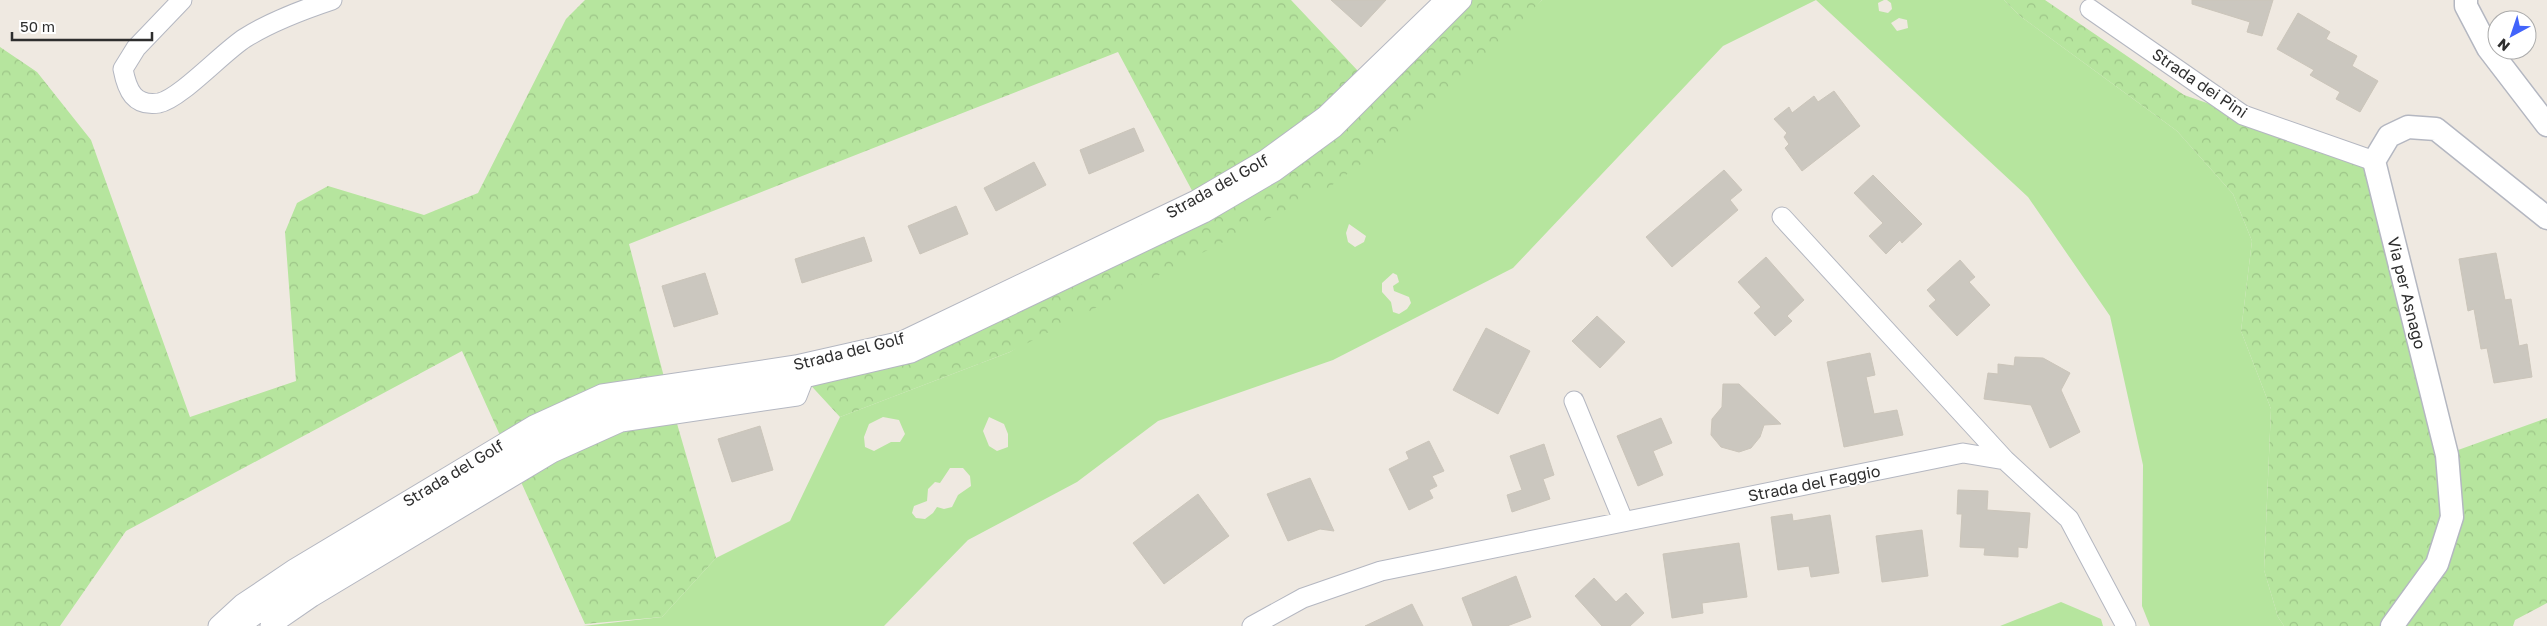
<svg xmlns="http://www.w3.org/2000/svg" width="2547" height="626" font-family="'Golos Text',sans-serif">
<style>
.grass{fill:#b6e59e;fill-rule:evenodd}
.forest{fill:url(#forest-crowns)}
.building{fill:#cbc7bf;stroke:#cbc5ba}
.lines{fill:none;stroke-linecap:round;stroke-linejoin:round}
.minor-casing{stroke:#b4b7c1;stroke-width:21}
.tertiary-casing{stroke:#b4b7c1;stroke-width:25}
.minor{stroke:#fff;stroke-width:19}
.tertiary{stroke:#fff;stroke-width:22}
.labels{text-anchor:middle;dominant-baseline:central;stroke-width:4;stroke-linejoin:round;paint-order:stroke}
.street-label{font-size:16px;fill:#2e2e2e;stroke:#fff}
</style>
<defs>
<pattern id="forest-crowns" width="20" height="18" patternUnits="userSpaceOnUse" patternTransform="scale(1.25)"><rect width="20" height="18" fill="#b6e59e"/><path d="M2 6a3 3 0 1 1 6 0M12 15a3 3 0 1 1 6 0" fill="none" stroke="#9dc588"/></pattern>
</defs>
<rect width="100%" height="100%" fill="#efe9e1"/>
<path class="grass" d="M1542,0H1884L1878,3L1879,11L1888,13L1892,9L1891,3L1887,0H2004L2020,16L2177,131L2233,194L2252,241L2241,331L2271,409L2264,570L2278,617L2284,626H2150L2142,606L2143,465L2110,316L2028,197L1816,0L1723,46L1513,268L1333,360L1158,421L1077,482L968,540L884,626H583L662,617L716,558L790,521L840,417L1010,352L1528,12ZM1899,18L1907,20L1908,28L1897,31L1891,23ZM1349,224L1366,236L1364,242L1355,247L1348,242L1346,233ZM1393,273L1397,275L1399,282L1393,286L1394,291L1409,297L1411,303L1407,309L1399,314L1393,312L1391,302L1382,292V283ZM883,417L899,420L905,434L900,442H891L874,451L865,447L864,437L869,424ZM989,417L1004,424L1008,434V447L997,451L989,446L983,431ZM950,468H963L970,476L971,486L958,495L952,507L944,509L937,507L933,513L925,519L916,518L912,513L914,506L927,501L928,489L935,482L940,483Z
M2061,602L2101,619L2103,626H2000Z"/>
<path class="forest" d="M585,0H1291L1375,89L1462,0H1542L1422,120L1328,188L1010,352L840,417L804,378L1204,213L1118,52L629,244L669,396L716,558L662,617L585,624L462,351L126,531L60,626H0V47L37,72L91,140L190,417L296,381L285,232L297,203L328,186L424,215L478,193L566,19Z
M2004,0H2045L2184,95L2374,161L2447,454L2547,418V603L2515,620L2513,626H2284L2278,617L2264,570L2271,409L2241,331L2252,241L2233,194L2177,131L2020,16Z"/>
<path class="building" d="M1331,0H1386L1361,27Z
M2192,0H2273L2262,36L2247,32L2250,22L2192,4Z
M2298,13L2330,32L2326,39L2357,56L2352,66L2378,81L2360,112L2336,99L2340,92L2310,75L2314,70L2277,49Z
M1834,91L1860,126L1802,171L1785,148L1789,144L1784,137L1787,133L1774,119L1789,107L1792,113L1814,96L1818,102Z
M1134,128L1144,151L1089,174L1080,150Z
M1034,162L1046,185L996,211L984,188Z
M1724,170L1742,190L1730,200L1738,210L1672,267L1646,237Z
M1873,175L1922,224L1902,243L1900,240L1886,254L1869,236L1883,223L1854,193Z
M956,206L968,234L920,254L908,226Z
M864,237L872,261L802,283L795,259Z
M2496,253L2505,300L2511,299L2519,346L2527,344L2532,377L2494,383L2487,348L2481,349L2474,309L2468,311L2459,259Z
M1766,257L1804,300L1787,316L1792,321L1775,336L1754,313L1761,307L1738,282Z
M1960,260L1975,277L1969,282L1990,305L1957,336L1929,306L1936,300L1927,290Z
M705,273L718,314L674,327L662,286Z
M1597,316L1625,342L1600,368L1572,341Z
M1486,328L1530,351L1498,414L1453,390Z
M1870,353L1875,375L1866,377L1874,414L1897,410L1903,435L1844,447L1827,362Z
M2015,357L2043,358L2070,373L2061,390L2080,432L2050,448L2031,405L1984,399L1988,373L1998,374V364L2014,366Z
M1723,384H1739L1781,424L1764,425L1760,437L1751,448L1739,452L1721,447L1711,435L1712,419L1722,407Z
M1661,418L1672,443L1653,451L1663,475L1638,486L1617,436Z
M760,426L773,470L732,482L718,439Z
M1429,441L1444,471L1432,476L1437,486L1429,490L1433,498L1409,510L1389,469L1409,459L1406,452Z
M1544,444L1554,475L1543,479L1550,499L1512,512L1507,495L1522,490L1510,456Z
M1310,478L1334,531L1320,529L1288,541L1267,494Z
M1958,490L1988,491L1987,510L2030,513L2027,548L2018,547V557L1984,555L1985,548L1960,547L1962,514H1957Z
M1198,494L1229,536L1164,584L1133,543Z
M1792,514L1793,521L1830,515L1839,573L1811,577L1809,566L1778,570L1771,517Z
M1922,530L1928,576L1882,582L1876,536Z
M1739,543L1747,597L1702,603L1703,613L1672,618L1663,554Z
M1516,576L1531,617L1507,626H1473L1462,598Z
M1594,578L1616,602L1626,593L1644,613L1630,626H1602L1575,596Z
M1412,604L1423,626H1365Z"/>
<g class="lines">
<g class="minor-casing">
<path id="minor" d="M182,0L136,48L123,69C127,90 134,107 159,103C180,99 224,51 245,38C272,21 302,10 332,0
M2090,9L2243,115L2374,161
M1782,217L2005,460
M1574,401L1623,520
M218,626L242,604L294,569L534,425L602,394L796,365L902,341L1196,200L1266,159L1325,116L1445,0
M240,626L302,581L542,438L611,406L804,378L911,353L1204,213L1274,172L1334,128L1462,0
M270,626L312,597L552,453L621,422L797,396L804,378
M1252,626L1303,598L1381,571L1963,453L2005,460L2069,519L2126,626"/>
</g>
<g class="tertiary-casing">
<path id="tertiary" d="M2466,0V6L2488,48L2547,125
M2392,626L2437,564L2452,517L2447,455L2374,161L2389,136L2408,127L2436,129L2547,218"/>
</g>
<use href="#minor" class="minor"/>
<use href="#tertiary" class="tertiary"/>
</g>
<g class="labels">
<g class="street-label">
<text transform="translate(2200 83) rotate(34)">Strada dei Pini</text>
<text transform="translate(1217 186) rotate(-29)">Strada del Golf</text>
<text transform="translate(2407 293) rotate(76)">Via per Asnago</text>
<text transform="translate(849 351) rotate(-14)">Strada del Golf</text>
<text transform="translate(453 473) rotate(-31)">Strada del Golf</text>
<text transform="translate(1814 483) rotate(-11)">Strada del Faggio</text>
</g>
</g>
<g transform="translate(2512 35) rotate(220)"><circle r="24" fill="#ffffff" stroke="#ababab"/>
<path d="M0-4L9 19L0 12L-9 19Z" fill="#4264fb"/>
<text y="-8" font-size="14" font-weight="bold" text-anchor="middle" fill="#2e2e2e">N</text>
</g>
<path d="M12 32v8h140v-8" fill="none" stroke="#2e2e2e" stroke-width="2.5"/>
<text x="20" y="32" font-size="15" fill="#2e2e2e" stroke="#ffffff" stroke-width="4" paint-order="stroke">50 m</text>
</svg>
